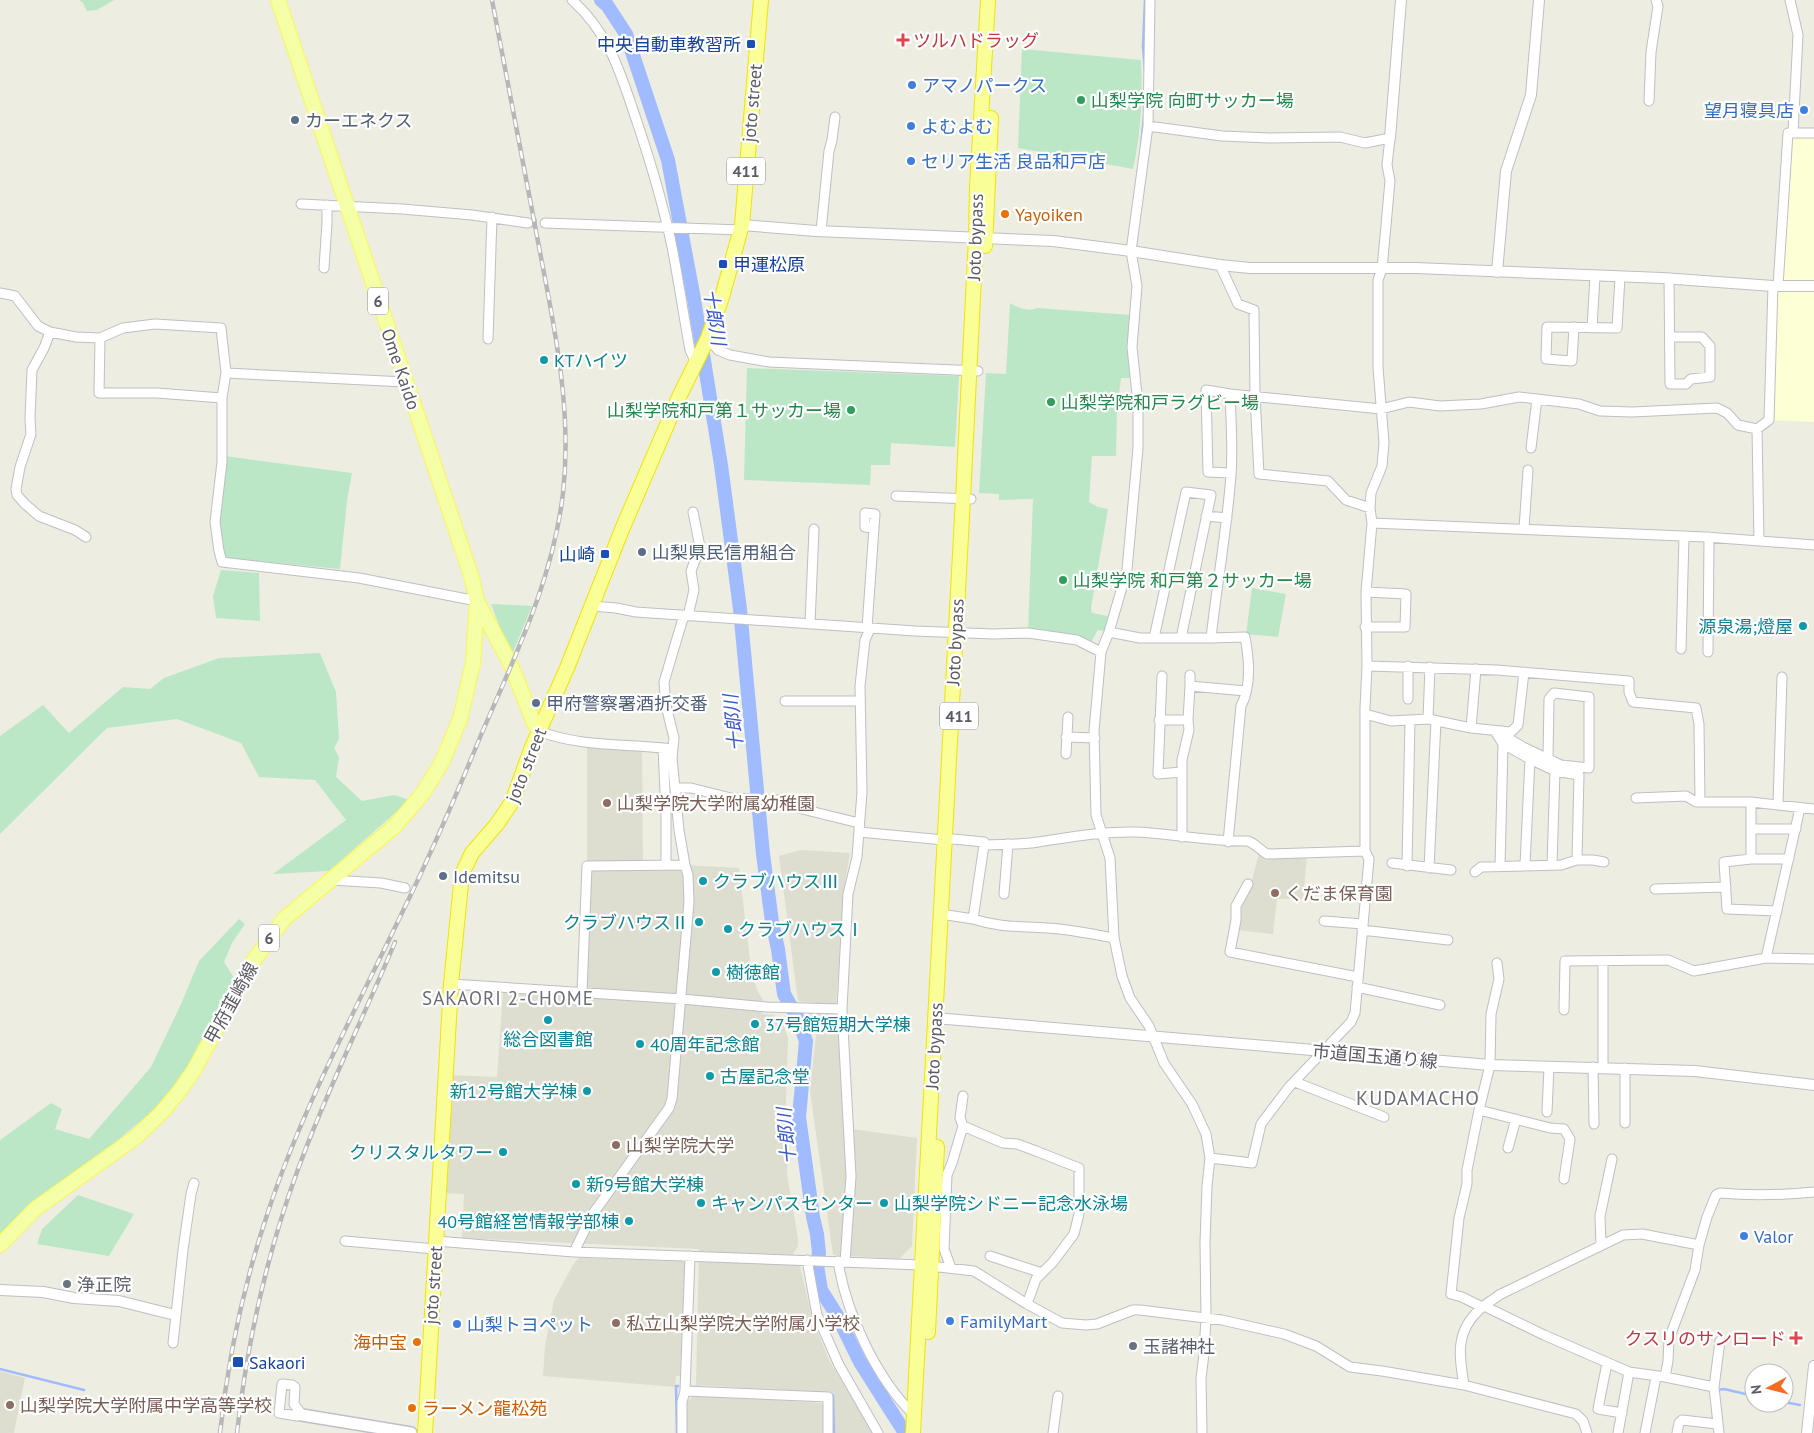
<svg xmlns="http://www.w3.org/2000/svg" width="1814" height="1433" font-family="'PT Sans','Noto Sans JP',sans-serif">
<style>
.commercial{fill:#fdffd5}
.education{fill:#ddded0}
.green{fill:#bbe7c7}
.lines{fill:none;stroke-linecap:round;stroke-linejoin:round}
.stream{stroke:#a0bbff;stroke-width:2.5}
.river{stroke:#a0bbff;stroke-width:14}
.minor-tunnel{stroke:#c8c9c2;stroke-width:9;stroke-dasharray:9 4.5;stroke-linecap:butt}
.minor-casing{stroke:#bebec6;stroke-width:11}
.tertiary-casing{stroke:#bebec6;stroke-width:12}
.secondary-casing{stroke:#bebfc8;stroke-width:14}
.primary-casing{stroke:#faf94d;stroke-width:16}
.trunk-casing{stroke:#efe500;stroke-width:16}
.minor{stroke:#fff;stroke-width:9}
.tertiary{stroke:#fff;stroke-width:10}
.secondary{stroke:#fff;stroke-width:11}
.primary{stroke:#f5ffa5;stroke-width:14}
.trunk{stroke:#f9ff96;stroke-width:14}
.rail-casing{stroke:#b7b7b8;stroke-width:4.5}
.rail{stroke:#fff;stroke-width:2.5;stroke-dasharray:8;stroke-linecap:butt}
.health-dot{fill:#e0444e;stroke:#fff;stroke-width:2}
.transit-dot{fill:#1a4fb4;stroke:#fff;stroke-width:2}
.shop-dot{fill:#3f7fe0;stroke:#fff;stroke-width:2}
.leisure-dot{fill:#2e9e5b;stroke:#fff;stroke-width:2}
.service-dot{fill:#5c6f8a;stroke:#fff;stroke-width:2}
.food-dot{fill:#e8710a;stroke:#fff;stroke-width:2}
.culture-dot{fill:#0f9aa8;stroke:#fff;stroke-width:2}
.education-dot{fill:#8d6e63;stroke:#fff;stroke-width:2}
.worship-dot{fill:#6b7280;stroke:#fff;stroke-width:2}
.labels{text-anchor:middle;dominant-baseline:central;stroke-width:4.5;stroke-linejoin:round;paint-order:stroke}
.shield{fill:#fff;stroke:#8c8c92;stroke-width:1}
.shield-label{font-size:16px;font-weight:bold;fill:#5a5b63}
.health-label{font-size:18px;fill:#be3a42;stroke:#fff;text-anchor:start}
.transit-label{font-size:18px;fill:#164399;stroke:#fff;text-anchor:end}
.shop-label{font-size:18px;fill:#366cbe;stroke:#fff;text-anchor:start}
.leisure-label{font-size:18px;fill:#27864d;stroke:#fff;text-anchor:start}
.street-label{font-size:18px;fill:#5a5b63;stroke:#fff}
.service-label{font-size:18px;fill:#4e5e75;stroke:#fff;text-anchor:start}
.food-label{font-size:18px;fill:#c56008;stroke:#fff;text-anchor:start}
.culture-label{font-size:18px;fill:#0d838f;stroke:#fff;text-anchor:start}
.education-label{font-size:18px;fill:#785e54;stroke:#fff;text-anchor:start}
.worship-label{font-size:18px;fill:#5b616d;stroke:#fff;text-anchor:start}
.water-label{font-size:19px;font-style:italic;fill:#3b59ca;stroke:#fff}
.neighbourhood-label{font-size:19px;letter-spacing:1px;fill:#6a6d75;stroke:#fff}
.quarter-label{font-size:20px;letter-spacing:1px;fill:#6a6d75;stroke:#fff}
</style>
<rect width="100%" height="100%" fill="#edeee1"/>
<path class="commercial" d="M1788,133L1814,134V422L1769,420L1771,325L1778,286Z"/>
<path class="education" d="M587,743L642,747L643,865H685L739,868L751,968L757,990L763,1000L762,1014L775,1015L774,1017L782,1021L788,1038L785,1131L788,1159L787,1174L798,1238V1246L793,1254L800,1266L812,1318L829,1360L873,1433H835L834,1393L696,1385L699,1249L462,1238L464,1194L444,1193L448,1075L497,1077L503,992H582L587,866Z
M801,850L850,853L844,888L836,1005L798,1001L779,856Z
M1259,854L1266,857L1307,856L1303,899H1277L1273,934L1237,930L1239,907L1250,887Z
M806,1011L839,1012L845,1128L917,1138L912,1246L899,1259L833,1255L810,1091L816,1035Z
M579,1258L685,1261L680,1376H676L675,1387L543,1376L545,1346L554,1300L574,1263Z
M0,1371L25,1378L14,1433H0Z
M694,1395L821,1403L824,1408V1433H686L687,1402Z"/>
<path class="green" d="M79,0H114L97,10L87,11L83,3Z
M1022,49L1141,60C1143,97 1141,133 1133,169L1018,148Z
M1010,303C1018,308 1028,312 1037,308L1131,315L1128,352L1131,378H1121L1117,412L1116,456H1092L1089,502L1098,507L1108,509L1091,608L1092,613L1108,616L1105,631L1098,630L1089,645L1028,633L1033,499L999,500V494L979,493L986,373L1006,374Z
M747,368L959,376L955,447L891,443L890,465H871L870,485L744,480Z
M225,456L352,473L347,501L340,569L226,558C212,531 222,486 225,456Z
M221,570L259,573L260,621L216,618L213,596Z
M1252,588L1286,594L1278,637L1246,634Z
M491,604L532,606L511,657Z
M320,653L336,692L339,739L334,748L339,757L336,777L362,801L394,795L410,800L329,871L273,874L346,820L315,780L259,777L241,743L177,719L107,728L0,834V736L43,705L69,733L123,687L150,689L164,678L219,658Z
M239,919L245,924L232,943L224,962L236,981L191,1067L156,1108L0,1240V1140L51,1103L62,1109L55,1129L89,1139L151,1067L181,1004L199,961Z
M78,1195L134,1214L109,1256L37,1244L42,1229Z"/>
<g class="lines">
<path class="stream" d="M1145,71L1143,47L1145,0
M1141,146L1144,116
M0,1369L84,1390
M692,1387H700
M1717,1390L1724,1389L1754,1396
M828,1394L833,1395L834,1433
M1784,1402L1800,1405
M677,1433L676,1386H678"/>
<path class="river" d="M601,0L607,5L626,34L668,160L694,299L721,465L740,609L763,854L772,922L778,949L784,994L798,1019L806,1041L799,1117L813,1217L817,1234L819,1253L817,1265L821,1290L838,1317L860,1362L905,1433"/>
<path class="minor-tunnel" d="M528,223H545"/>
<g class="minor-casing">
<path id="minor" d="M572,0C608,32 620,71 635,116C650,160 664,206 673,252C679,284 684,317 690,350L696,363
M1150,0L1148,126L1131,251L1137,286L1132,347L1138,404V448L1127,570L1109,632L1101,652L1094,731L1096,815L1110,858L1114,938L1122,976L1130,998L1149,1026L1164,1063L1192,1104L1206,1134L1210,1158L1207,1186L1205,1242L1206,1317L1204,1354L1201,1378L1202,1433
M1790,0L1798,35L1793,133H1814
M1649,101L1651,52L1658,6L1656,0
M1148,126L1222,136L1270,138L1340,137L1365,143L1390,138L1387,165L1390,181L1382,269L1378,280V367L1384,443L1382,466L1371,493L1370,508L1372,523L1366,592L1367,666L1365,708V851L1369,859L1355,1013L1351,1022L1289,1087L1261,1124L1252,1163L1210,1158
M301,204L402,209L472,215L528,223
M545,223L741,230
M821,231L829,151L832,140L835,117
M1220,265L1238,304L1254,310L1255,396L1259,474L1328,481L1346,500L1370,508
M324,268L327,223V205
M1669,278L1670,384H1686L1691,379L1710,377V346L1702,337H1670
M1778,286L1788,133H1793
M0,293L15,296L38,326L50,332L76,337L100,338L123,328L155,324L221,328L226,373L222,398V462L215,522L219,551L222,562L359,578L477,601
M1574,327L1572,361L1546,359L1547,327L1617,328L1620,277
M1592,328L1595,276
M50,332L44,348L32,370L30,419L31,434L20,467L16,489L17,495L25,504L39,516L75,530L86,537
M100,338L99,393H157L222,398
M708,338L718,350L730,355L769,362L978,371
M488,339L492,217
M226,373L405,382
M1230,394L1206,390L1208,472L1231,473
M1757,429L1759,541
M1531,448L1537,399
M896,496L971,499
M1206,516L1227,518
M1372,523L1706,537L1814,545
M1524,529L1528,470
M591,606L616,608L636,612L915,631L993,634L1028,633L1077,640L1101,652
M688,616L694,590L691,571L700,547L693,512
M810,624L814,529
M1365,627H1405L1406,594L1366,592
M867,628L874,528L875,514L865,513V527L874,528
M1109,632L1140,638H1211C1217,583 1227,529 1231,475C1233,448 1231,421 1230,394L1381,409L1409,402L1440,406L1481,404L1519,397L1579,404L1600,411L1632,412L1717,408L1727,413L1738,425L1757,429L1769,420L1773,286
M1154,638L1186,492L1211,495L1181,638
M1211,638L1245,637C1249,658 1252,686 1241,706L1228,842
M1681,649L1684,536
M1708,652L1709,537
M1367,666L1497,670L1629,681V692L1633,702L1696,708L1699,724L1700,802
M1162,676L1158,774L1182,772
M1190,686V675
M1408,699V666
M785,701H859
M1365,714L1391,721L1428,719L1471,728L1511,732L1518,725L1524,672
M1428,719L1430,667
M1159,720H1188
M1471,728L1476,669
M539,731C582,748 627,743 672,749
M1495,731L1503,744L1500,866
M1502,731L1506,737L1523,747L1561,765L1589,768V697L1554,693L1549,699L1548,758
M1066,737L1095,738
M1503,744L1530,759L1525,865
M663,748L666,812V865
M1066,754L1068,717
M1530,759L1555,771L1579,775L1577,860
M675,788H691L731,798L777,800L802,809L859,823
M1636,798L1686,796L1696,802H1751L1814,809
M1751,802V859L1724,862L1727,909L1777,911
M1778,804L1782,677
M1751,829H1796
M859,832L944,840L953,839L984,842V845
M1182,837V760L1189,730L1188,720L1190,686L1246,691
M984,845C1002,844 1020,845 1038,842C1071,837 1103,831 1137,832C1175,834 1211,842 1248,841C1256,844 1260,850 1267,854L1365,851
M984,845L973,919C1001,928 1020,926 1047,928C1069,929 1092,934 1114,938
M1751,859H1789
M1392,863L1451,870
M1552,865L1555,771
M1407,866L1410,720
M1429,868L1436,721
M1475,872L1481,867L1561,865L1577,860H1593L1604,862
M331,880L381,883L405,888
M1248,884L1236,906V920L1230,952L1358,977
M1655,889L1726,887
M1004,894L1008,844
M941,914L973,919
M1324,921L1363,924
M1362,930L1448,940
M1766,958L1800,808
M451,984L682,999L767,1007L842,1009L851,1176L845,1262
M1357,987L1440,1005
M582,992L587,866L685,865L679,830L672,758L674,738L666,706L664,682L684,615
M842,1009L848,894L857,857L862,792L860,686L865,640L870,629
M1564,1010L1565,961L1668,960L1694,971L1766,958L1814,959
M1593,1067L1594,1124
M1603,1067V961
M1625,1068V1123
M1295,1082L1384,1117
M1479,1110L1550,1128L1564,1129L1570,1139L1564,1179
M1547,1112L1549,1067
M963,1126L960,1118L963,1096
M1508,1148L1516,1119
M345,1241L435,1249
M436,1241L574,1252L921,1265L974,1271L1027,1304L1062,1323L1086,1325L1097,1324L1133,1310H1140L1222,1320L1284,1334L1316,1346L1350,1367L1382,1371L1464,1385L1576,1414L1583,1421L1587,1433
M1601,1245L1600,1216L1612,1159
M574,1252L592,1215L669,1108L672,1099L689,902L688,875L685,865
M990,1256L1042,1273
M807,1260L817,1315L839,1365L878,1433
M838,1261C846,1313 876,1378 914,1415
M951,1268L944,1249L947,1175L952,1163L963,1126L1003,1143L1017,1144L1036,1151L1079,1168V1214L1074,1234L1053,1262L1036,1279L1027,1304
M1484,1306L1544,1335L1629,1372L1665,1377L1714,1387L1719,1433
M1482,1307L1462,1297L1451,1294L1459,1218L1467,1184V1170L1479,1110L1490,1065L1491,1014L1499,979L1497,963
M173,1343L183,1250L191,1194L194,1183
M1607,1363L1598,1409L1622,1413
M1665,1377L1668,1361L1669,1339L1695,1270L1699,1245L1707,1217L1716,1195L1720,1193C1751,1196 1783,1195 1814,1192
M282,1384L292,1385L295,1387L294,1404L302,1415L297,1416L279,1413Z
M1464,1385C1459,1355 1455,1332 1480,1309C1485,1304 1493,1300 1499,1295L1623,1235L1642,1234L1699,1245
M1714,1387L1720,1341
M685,1391L828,1397V1433
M682,1433V1402L685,1391L690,1256
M1053,1433L1058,1396
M1618,1433L1629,1372
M1645,1433L1656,1377
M1677,1433L1679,1423L1682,1420L1717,1424"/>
</g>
<g class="tertiary-casing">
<path id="tertiary" d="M1390,138L1401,0
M742,225L816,231L1053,241L1131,251L1220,265L1250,268H1415L1662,278L1773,286H1814
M1497,272L1506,171L1531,95L1539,0
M935,1018L1490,1065L1695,1071L1814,1085
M0,1290L43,1292L74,1298L119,1301L175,1315
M1807,1433L1814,1366"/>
</g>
<g class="secondary-casing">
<path id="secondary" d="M302,1415L411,1433"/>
</g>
<g class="primary-casing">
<path id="primary" d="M278,0L471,575L477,601L511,665L535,725L539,731
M0,1245L35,1209L136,1137L161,1113L178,1093L194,1070L254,960L284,919L395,826L423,793L442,762L460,719L473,663L477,601"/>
</g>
<g class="trunk-casing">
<path id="trunk" d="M985,246L991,118
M928,1332L937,1147
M425,1433L451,984L462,874L472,853L497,824L512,802L532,747L567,668L623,527L679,397L708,338L722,297L742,225L761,0
M913,1433L963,498L976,237L977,187L988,0"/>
</g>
<use href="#minor" class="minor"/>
<use href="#tertiary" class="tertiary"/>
<use href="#secondary" class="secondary"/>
<use href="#primary" class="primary"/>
<use href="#trunk" class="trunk"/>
<g class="rail-casing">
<path id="rail" d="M220,1433C228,1358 244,1283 268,1212C301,1111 355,1011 401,915C430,856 456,796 481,735C515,656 553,580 563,493C573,404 552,317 536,231C521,154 507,77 492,0
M237,1433C247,1343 266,1257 297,1172C325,1094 363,1019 395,942"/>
</g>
<use href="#rail" class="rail"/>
</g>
<g class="health-dot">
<path d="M900.5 32.5h5v5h5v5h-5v5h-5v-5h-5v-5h5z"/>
<path d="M1793.5 1330.5h5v5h5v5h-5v5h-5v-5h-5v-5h5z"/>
</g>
<g class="transit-dot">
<rect x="746" y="39" width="10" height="10" rx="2.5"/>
<rect x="718" y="259" width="10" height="10" rx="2.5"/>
<rect x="600" y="549" width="10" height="10" rx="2.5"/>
<rect x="232" y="1356" width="12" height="12" rx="2.5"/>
</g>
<g class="shop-dot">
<circle cx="912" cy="85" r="5"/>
<circle cx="1804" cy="110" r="5"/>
<circle cx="911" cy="126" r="5"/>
<circle cx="911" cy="161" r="5"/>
<circle cx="1744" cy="1236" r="5"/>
<circle cx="950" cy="1321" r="5"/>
<circle cx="457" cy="1324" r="5"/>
</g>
<g class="leisure-dot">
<circle cx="1081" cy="100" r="5"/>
<circle cx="1051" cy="402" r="5"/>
<circle cx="851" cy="410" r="5"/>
<circle cx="1063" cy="580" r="5"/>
</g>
<g class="service-dot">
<circle cx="295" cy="120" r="5"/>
<circle cx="642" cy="552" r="5"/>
<circle cx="536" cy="703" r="5"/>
<circle cx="443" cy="876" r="5"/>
</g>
<g class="food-dot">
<circle cx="1005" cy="214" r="5"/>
<circle cx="417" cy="1342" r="5"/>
<circle cx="412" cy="1408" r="5"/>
</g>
<g class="culture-dot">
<circle cx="544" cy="360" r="5"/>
<circle cx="1803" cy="626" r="5"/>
<circle cx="703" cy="881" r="5"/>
<circle cx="699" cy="922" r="5"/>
<circle cx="728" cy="929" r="5"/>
<circle cx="716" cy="972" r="5"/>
<circle cx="548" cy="1020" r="5"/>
<circle cx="755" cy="1024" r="5"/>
<circle cx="640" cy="1044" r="5"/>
<circle cx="710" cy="1076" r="5"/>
<circle cx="587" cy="1091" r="5"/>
<circle cx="503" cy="1152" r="5"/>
<circle cx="576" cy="1184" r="5"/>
<circle cx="701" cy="1203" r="5"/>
<circle cx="884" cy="1203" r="5"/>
<circle cx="629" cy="1221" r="5"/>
</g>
<g class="education-dot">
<circle cx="607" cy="803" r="5"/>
<circle cx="1275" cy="893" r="5"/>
<circle cx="616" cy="1145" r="5"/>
<circle cx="616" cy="1323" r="5"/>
<circle cx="10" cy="1405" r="5"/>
</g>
<g class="worship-dot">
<circle cx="67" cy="1284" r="5"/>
<circle cx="1133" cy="1346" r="5"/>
</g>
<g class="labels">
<g class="shield">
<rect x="727" y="157.5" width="38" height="27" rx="4"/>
<rect x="368" y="287.5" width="20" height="27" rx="4"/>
<rect x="940" y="702.5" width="38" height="27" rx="4"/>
<rect x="259" y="924.5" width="20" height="27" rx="4"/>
</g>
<g class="shield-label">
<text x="746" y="171">411</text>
<text x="378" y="301">6</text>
<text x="959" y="716">411</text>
<text x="269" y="938">6</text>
</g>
<g class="health-label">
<text x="913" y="40">ツルハドラッグ</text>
<text x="1786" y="1338" text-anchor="end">クスリのサンロード</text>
</g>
<g class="transit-label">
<text x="741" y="44">中央自動車教習所</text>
<text x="733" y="264" text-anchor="start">甲運松原</text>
<text x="595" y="554">山崎</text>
<text x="249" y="1362" text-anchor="start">Sakaori</text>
</g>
<g class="shop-label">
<text x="922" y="85">アマノパークス</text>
<text x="1794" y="110" text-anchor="end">望月寝具店</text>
<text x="921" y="126">よむよむ</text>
<text x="921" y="161">セリア生活 良品和戸店</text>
<text x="1754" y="1236">Valor</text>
<text x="960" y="1321">FamilyMart</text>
<text x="467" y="1324">山梨トヨペット</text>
</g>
<g class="leisure-label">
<text x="1091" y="100">山梨学院 向町サッカー場</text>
<text x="1061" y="402">山梨学院和戸ラグビー場</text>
<text x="841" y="410" text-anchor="end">山梨学院和戸第１サッカー場</text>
<text x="1073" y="580">山梨学院 和戸第２サッカー場</text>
</g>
<g class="street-label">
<text transform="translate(752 103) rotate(-85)">joto street</text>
<text transform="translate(975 237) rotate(-88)">Joto bypass</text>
<text transform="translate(401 369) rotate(71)">Ome Kaido</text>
<text transform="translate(955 642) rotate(-87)">Joto bypass</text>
<text transform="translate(526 765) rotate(-68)">joto street</text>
<text transform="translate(231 1003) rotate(-61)">甲府韮崎線</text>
<text transform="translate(934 1046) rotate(-87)">Joto bypass</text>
<text transform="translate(1375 1056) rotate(5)">市道国玉通り線</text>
<text transform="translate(433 1285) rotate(-86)">joto street</text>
</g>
<g class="service-label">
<text x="305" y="120">カーエネクス</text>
<text x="652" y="552">山梨県民信用組合</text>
<text x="546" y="703">甲府警察署酒折交番</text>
<text x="453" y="876">Idemitsu</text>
</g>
<g class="food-label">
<text x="1015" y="214">Yayoiken</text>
<text x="407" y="1342" text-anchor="end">海中宝</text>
<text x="422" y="1408">ラーメン龍松苑</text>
</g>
<g class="culture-label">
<text x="554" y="360">KTハイツ</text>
<text x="1793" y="626" text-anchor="end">源泉湯;燈屋</text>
<text x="713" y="881">クラブハウスⅢ</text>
<text x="689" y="922" text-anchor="end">クラブハウスⅡ</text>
<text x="738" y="929">クラブハウスⅠ</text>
<text x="726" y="972">樹徳館</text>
<text x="765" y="1024">37号館短期大学棟</text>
<text x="548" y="1039" text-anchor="middle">総合図書館</text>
<text x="650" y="1044">40周年記念館</text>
<text x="720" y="1076">古屋記念堂</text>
<text x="577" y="1091" text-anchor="end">新12号館大学棟</text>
<text x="493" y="1152" text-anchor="end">クリスタルタワー</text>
<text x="586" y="1184">新9号館大学棟</text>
<text x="711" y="1203">キャンパスセンター</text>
<text x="894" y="1203">山梨学院シドニー記念水泳場</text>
<text x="619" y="1221" text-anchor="end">40号館経営情報学部棟</text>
</g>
<g class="education-label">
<text x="617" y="803">山梨学院大学附属幼稚園</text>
<text x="1285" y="893">くだま保育園</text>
<text x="626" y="1145">山梨学院大学</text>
<text x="626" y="1323">私立山梨学院大学附属小学校</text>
<text x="20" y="1405">山梨学院大学附属中学高等学校</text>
</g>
<g class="worship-label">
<text x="77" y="1284">浄正院</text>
<text x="1143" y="1346">玉諸神社</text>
</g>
<g class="water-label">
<text transform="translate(715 317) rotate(81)">十郎川</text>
<text transform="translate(733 723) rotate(-96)">十郎川</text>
<text transform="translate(786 1136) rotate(-95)">十郎川</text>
</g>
<g class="neighbourhood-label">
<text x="508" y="998">SAKAORI 2-CHOME</text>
</g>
<g class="quarter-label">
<text x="1418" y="1098">KUDAMACHO</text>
</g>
</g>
<g transform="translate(1769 1388) rotate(263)"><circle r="24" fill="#ffffff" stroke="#bdbdc1"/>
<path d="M0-4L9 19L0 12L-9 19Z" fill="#f46b21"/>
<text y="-8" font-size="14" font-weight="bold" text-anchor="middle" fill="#5a5b63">N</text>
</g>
</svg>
